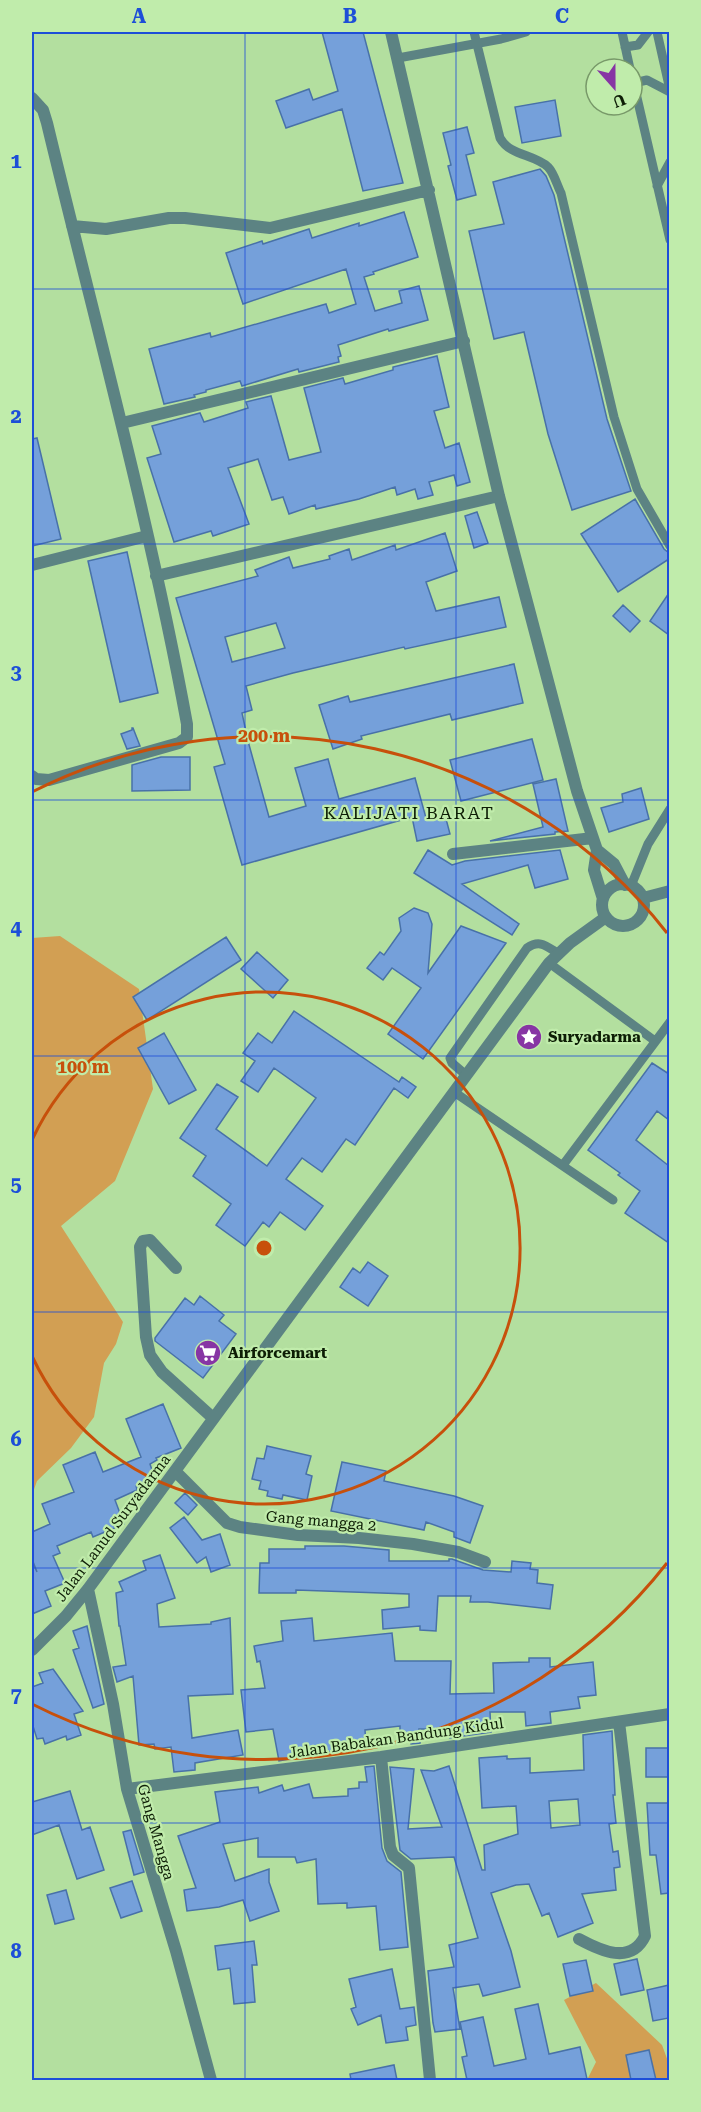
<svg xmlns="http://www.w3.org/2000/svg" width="701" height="2112" font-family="'Roboto Serif',serif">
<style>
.green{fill:#d29f53}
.building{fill:#75a0da;stroke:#4871a8;stroke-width:1.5;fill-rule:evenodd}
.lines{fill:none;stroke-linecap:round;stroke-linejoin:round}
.lane{stroke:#5c8383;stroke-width:9}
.street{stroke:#5c8383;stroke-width:12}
.grid{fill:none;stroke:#1d4ed8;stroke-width:1.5;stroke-opacity:0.55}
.ring{fill:none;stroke:#c7500b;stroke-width:3}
.labels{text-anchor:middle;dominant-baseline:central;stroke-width:4.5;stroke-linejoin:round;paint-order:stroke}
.poi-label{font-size:15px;font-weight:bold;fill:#0d1d05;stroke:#c0ecab;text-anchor:start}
.street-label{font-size:15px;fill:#0d1d05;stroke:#c0ecab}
.quarter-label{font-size:18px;letter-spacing:1.5px;fill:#0d1d05;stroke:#c0ecab}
.centre{fill:#c7500b;stroke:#c0ecab;stroke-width:3}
.ring-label{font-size:18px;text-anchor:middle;font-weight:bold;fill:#c7500b;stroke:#c0ecab;stroke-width:4.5;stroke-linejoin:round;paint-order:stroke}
.neatline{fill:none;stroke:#1d4ed8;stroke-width:2}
.grid-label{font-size:20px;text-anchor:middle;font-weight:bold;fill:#1d4ed8}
</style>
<rect width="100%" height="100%" fill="#b3df9f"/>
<path class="green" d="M60,936L139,989L153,1089L115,1181L61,1226L123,1322L116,1344L104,1363L94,1417L71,1448L37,1481L32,1495V938Z
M596,1983L662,2045L669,2064V2080H587L596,2062L564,2000Z"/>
<path class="building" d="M322,32H363L403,183L363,191L342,109L286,128L276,101L309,89L313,100L338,91Z
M555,100L561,136L522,143L515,107Z
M467,127L474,153L466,155L476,195L457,200L448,166L451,165L443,133Z
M540,169L546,176L554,195L607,419L631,491L572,510L548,434L524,332L494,339L469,231L504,224L493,182Z
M404,212L418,257L373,272L374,274L364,277L375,311L402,303L399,291L419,286L428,320L389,331L388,329L338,345L341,356L338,357L339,362L299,372L298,369L242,386L240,381L206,390V392L194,395L195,397L164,404L149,349L210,333L211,337L326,304L329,313L356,304L346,269L243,304L226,253L262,241L263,244L309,229L312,238L359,223V226Z
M437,356L449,407L434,411L445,448L459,443L470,482L457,486L454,475L429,482L433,495L418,499L415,489L397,495L395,487L359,499L316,509L315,505L289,514L283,497L272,500L258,459L228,468L249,524L213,536L211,531L174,542L147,458L161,454L152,426L200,413L204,422L248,408L246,402L271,396L289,460L321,452L304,388L343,378L345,384L393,370V367Z
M37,438L61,539L32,546V439Z
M635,499L664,549L669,553V559L618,592L581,534Z
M477,512L488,543L474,548L465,516Z
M445,533L457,571L426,582L436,611L499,597L506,627L405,649L404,647L293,673L246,686L252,710L242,713L248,741L269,817L306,806L295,768L328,759L339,799L415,778L426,818L445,815L450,834L417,841L412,817L242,865L214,767L225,764L176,598L258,576L255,570L289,557L293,568L330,559L329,556L349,549L352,560L395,545L396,550ZM276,623L285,648L232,662L225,637Z
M127,552L158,693L120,702L88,561Z
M669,593V635L650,621Z
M623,605L640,621L630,632L613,616Z
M514,664L523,703L452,720L450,714L361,736L362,739L333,749L319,705L348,696L350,702Z
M132,728H133L140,746L127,749L121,734L132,730Z
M532,739L543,780L461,801L450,760Z
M161,757H190V790L132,791V765Z
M556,779L568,831L555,832V834L490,841L543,827L533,784Z
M641,788L649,819L609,832L601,808L623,802L622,794Z
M428,850L452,865L465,861L560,850L568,879L535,888L528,865L462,884L519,924L512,935L414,873Z
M414,908L428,913L432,924L428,973L461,926L506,943L423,1059L388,1034L421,988L392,968L383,980L367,968L380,952L384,955L401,931L399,918Z
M226,937L241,960L147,1020L133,997Z
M257,952L288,980L273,998L241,969Z
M294,1011L399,1082L402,1077L416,1087L408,1098L394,1088L355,1145L346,1139L322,1172L302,1158L286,1179L323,1206L305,1230L280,1212L269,1227L263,1222L245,1246L216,1225L231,1204L193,1176L206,1156L180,1138L217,1084L238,1097L216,1129L267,1166L316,1098L274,1068L258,1092L241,1081L255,1061L243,1053L258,1033L272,1043Z
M164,1033L196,1090L169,1104L138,1048Z
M652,1063L669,1074V1120L657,1111L636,1140L669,1166V1243L625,1213L640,1191L618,1175L620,1173L588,1150Z
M368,1262L388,1276L368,1306L340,1287L353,1268L360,1273Z
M200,1296L224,1315L219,1321L236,1334L203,1378L155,1341V1338L185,1298L194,1305Z
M163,1404L181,1448L156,1458L157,1460L150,1464L156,1482L139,1490L136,1485L137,1490L115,1500L124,1524L93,1537L91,1532L57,1546L60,1553L53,1556L65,1583L45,1591L51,1606L32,1614V1561L37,1572L32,1559V1532L50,1524L42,1504L74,1492L63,1465L95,1452L103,1472L141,1457L126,1419Z
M267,1446L311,1456L306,1474L312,1476L307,1500L283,1495L282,1499L267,1496L268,1491L259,1489L261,1481L252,1479L257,1458L264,1459Z
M342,1462L386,1471L384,1481L454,1496L483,1506L470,1543L454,1537V1532L426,1522L424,1530L331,1511Z
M185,1493L197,1505L188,1515L175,1503Z
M184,1517L202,1540L220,1534L230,1565L211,1572L206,1557L197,1563L170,1528Z
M305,1546H344L389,1550V1561H449V1559H452L483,1570L511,1572L512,1561L531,1563L530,1569L538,1570L537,1583L553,1585L550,1609L488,1602H470L471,1596H438L436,1631L420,1630V1626L383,1629L382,1610L409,1607V1594L296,1590V1593H259L260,1563H269V1549H305Z
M160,1555L175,1598L157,1604L159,1627L211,1624V1622L230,1618L233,1694L188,1696L192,1738L238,1730L243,1755L195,1763V1770L174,1772L171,1747L155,1749L154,1744L139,1745L133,1676L117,1682L113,1667L126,1665L120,1626H119L116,1593L123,1591L119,1582L146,1570L143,1561Z
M312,1618L314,1641L392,1633L395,1661H451L450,1694L494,1693L493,1663L529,1662V1658H550V1667L593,1662L596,1695L578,1697L580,1708L550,1712L551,1723L526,1726L525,1712H490L491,1732L450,1738V1729H419L420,1743L411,1744L410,1740H400V1726L365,1730L366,1745L279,1761L273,1729L246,1732L241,1690L265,1688L260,1661L257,1662L254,1646L283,1641L281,1621Z
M87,1626L104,1704L93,1708L73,1650L79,1648L73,1631Z
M53,1669L83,1711L74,1714L81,1735L67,1740L66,1736L45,1744L43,1738L37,1739L32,1723V1687L43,1683L39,1673Z
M612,1731L615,1795H613L616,1823L609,1824L613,1852L618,1851L620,1867L614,1868L616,1890L582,1894L593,1923L558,1937L549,1913L542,1916L529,1884L516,1885L491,1893L511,1951L520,1987L483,1996L479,1984L453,1988L460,2029L435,2032L433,2023L428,1971L454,1967L449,1945L478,1938L454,1857L411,1859L400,1850L390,1767L414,1769L408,1829L442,1827L421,1770L434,1771L449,1766L482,1870H485L484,1845L518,1834L516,1806L482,1808L479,1758L507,1756V1759L530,1758V1773L584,1770L583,1735ZM578,1799L580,1825L551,1828L549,1801Z
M646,1748H669V1777H646Z
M374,1766L382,1848L387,1861L401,1872L408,1947L380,1950L376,1906L347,1908V1903L318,1904L316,1859L297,1863L295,1857H258V1838L223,1844L235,1881L269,1869V1882L279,1911L250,1921L243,1900L219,1907L187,1911L184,1890L196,1888L178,1836L220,1822L215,1792L258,1787L259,1793L282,1785L284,1791L309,1784L313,1798L348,1796V1789L359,1788V1782H367L365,1767Z
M70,1791L82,1830L90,1827L104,1870L77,1879L59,1825L32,1835V1802Z
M647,1803H669V1893L661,1894L656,1855H650Z
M131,1830L144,1872L134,1875L123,1832Z
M132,1881L142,1911L121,1918L110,1888Z
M66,1890L74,1919L55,1924L47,1895Z
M254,1941L257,1965H252L255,2002L234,2004L230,1968L218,1970L215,1946Z
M637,1959L644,1990L621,1995L614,1964Z
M586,1960L593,1991L570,1996L563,1964Z
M392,1969L400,2009L414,2007L416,2025L406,2027L408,2040L386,2043L381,2015L358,2025L351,2009L356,2007L349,1979Z
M669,1985V2018L653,2021L647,1990Z
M538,2004L549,2054L580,2047L587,2079L579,2080H467L462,2057L467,2056L460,2022L483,2017L494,2066L526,2059L515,2009Z
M649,2050L656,2080H631L626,2055Z
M394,2065L397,2080H351L350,2074Z"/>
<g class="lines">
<path class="lane" d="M474,32L500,138C510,156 534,154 548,167C554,173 557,185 561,193L614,417L637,489L670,546
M622,32L630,69
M657,32L670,90
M625,47L638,45L648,32
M398,58L501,39L526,32
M632,76L670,240
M634,83L647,80L670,92
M657,186L670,162
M631,886L648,844L670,809
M549,963L655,1041
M466,1075L452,1063L450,1058L527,948C540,939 546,946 559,954
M454,1092L613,1200
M563,1165L670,1022"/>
<path class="street" d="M391,32L499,496L577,791L597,850L594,870L603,899
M32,98L43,110L47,123C95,323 150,522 187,724V737L179,743L49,780L36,779L32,776
M72,226L106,229L169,218H185L270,228L429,190
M122,423L464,341
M32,565L147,536
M156,576L499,496
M597,850L614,864L625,885
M453,854L593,838
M602 905a21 21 0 1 1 42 0a21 21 0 1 1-42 0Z
M643,898L670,891
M176,1268L150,1240L143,1241L140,1247L146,1337L150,1355L162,1372L213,1418
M175,1471L227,1523L240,1527L298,1535L359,1538L413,1544L458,1552L485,1562
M88,1589L113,1704L127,1789L176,1951L211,2080
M32,1650L66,1616L88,1589L549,963L570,943L606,917
M381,1757L390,1847L393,1855L409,1868L430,2080
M127,1789L381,1757L670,1714
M579,1939C601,1951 631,1965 645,1936L619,1722"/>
</g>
<path class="grid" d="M245,32V2080M456,32V2080M32,289H670M32,544H670M32,800H670M32,1056H670M32,1312H670M32,1568H670M32,1823H670"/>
<g class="ring">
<path d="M32 1140A256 256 0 1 1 32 1356"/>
<path d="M667 1563A512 512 0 0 1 32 1704M32 792A512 512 0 0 1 667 933"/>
</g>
<defs>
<g id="sight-disc" transform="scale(1.35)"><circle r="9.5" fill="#8735a4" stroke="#c0ecab"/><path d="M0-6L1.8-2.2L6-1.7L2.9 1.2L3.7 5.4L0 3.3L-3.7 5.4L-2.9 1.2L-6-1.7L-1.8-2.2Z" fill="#fff"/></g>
<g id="supermarket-disc" transform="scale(1.35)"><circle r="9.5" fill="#8735a4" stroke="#c0ecab"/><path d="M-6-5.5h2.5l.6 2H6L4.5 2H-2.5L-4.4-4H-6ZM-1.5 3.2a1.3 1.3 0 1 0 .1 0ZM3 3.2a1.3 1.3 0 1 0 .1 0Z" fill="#fff"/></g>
</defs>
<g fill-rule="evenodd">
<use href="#sight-disc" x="529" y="1037"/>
<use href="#supermarket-disc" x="208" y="1353"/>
</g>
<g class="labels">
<g class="poi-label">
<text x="548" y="1037">Suryadarma</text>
<text x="228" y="1353">Airforcemart</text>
</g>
<g class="street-label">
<text transform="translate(321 1521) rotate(5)">Gang mangga 2</text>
<text transform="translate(113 1528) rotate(-53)">Jalan Lanud Suryadarma</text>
<text transform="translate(396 1738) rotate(-8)">Jalan Babakan Bandung Kidul</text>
<text transform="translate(156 1832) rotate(74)">Gang Mangga</text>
</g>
<g class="quarter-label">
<text x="409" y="812">KALIJATI BARAT</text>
</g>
</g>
<circle cx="264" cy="1248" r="9" class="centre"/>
<g class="ring-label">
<text x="264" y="742">200 m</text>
<text x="83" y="1073">100 m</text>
</g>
<rect width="701" height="2112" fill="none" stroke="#c0ecab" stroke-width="66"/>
<g transform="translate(614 87) rotate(159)"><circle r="28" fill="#c0ecab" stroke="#789969" stroke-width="1.5"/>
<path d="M0-4.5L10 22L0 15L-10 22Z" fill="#8735a4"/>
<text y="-9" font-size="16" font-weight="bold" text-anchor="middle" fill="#0d1d05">U</text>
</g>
<rect x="33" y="33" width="635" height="2046" class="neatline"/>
<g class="grid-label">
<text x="139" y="23">A</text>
<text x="350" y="23">B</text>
<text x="562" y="23">C</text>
<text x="16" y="168">1</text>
<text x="16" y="423">2</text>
<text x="16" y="679">3</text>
<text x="16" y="935">4</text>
<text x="16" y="1191">5</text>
<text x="16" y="1446">6</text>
<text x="16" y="1702">7</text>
<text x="16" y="1958">8</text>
</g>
</svg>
